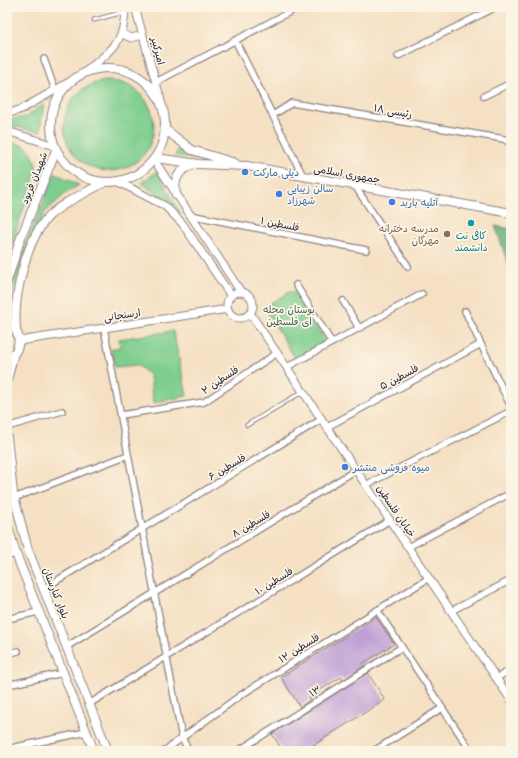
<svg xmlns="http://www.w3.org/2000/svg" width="518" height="758" font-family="'Shantell Sans','Playpen Sans Arabic',sans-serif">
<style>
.green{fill:#7ece8f;stroke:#507865}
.forest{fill:#66b17a;stroke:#446a5a}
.building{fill:#bd9dd5}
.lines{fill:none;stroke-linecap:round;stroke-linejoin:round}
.service-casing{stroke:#8c817f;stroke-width:5}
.minor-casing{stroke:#8c817f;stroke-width:8}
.tertiary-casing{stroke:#8c817f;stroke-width:9}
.secondary-casing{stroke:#8c817f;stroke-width:10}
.service{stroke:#fff;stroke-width:3}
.minor{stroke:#fff;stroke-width:5.5}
.tertiary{stroke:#fff;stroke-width:7}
.secondary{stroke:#fff;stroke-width:8}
.shop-dot{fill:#3f7fe0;stroke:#fcf5e5;stroke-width:1.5}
.culture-dot{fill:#0f9aa8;stroke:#fcf5e5;stroke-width:1.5}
.education-dot{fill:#8d6e63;stroke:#fcf5e5;stroke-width:1.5}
.labels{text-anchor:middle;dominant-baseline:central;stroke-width:3.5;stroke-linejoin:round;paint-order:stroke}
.street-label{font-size:10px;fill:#22223b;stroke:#fcf5e5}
.shop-label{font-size:10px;fill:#366cbe;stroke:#fcf5e5;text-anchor:start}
.education-label{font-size:10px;fill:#785e54;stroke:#fcf5e5;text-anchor:end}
.culture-label{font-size:10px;fill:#0d838f;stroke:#fcf5e5}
.park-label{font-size:10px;fill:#425e58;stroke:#fcf5e5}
</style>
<rect width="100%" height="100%" fill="#fcf5e5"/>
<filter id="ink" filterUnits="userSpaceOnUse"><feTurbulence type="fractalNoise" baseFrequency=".025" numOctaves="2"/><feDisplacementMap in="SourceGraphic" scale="8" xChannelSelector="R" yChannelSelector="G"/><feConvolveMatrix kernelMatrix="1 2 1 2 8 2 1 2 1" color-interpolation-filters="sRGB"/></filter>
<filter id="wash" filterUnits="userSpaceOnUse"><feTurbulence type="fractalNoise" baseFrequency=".012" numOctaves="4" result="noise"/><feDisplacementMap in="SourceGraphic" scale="16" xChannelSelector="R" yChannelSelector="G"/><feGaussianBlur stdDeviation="0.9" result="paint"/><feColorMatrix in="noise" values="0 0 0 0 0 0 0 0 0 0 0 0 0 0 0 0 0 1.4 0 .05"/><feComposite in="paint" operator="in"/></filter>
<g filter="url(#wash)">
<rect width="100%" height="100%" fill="#f5e0c3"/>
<path class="green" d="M64 126a45 45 0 1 1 90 0a45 45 0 1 1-90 0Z
M44,104L40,132L7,125V120L26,117Z
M7,142C28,145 32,148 37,169L7,258Z
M179,147L204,160L175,156Z
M157,171L181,214L142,183Z
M55,173L79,185L65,194L45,212L25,255L9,303H7V297L22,254Z
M289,292H296L326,342L295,358L264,307Z
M173,331L187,396L153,403L150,376L138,365L115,367L111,349L120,347L119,339Z"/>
<path class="forest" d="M495,226L511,229V272Z"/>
<g id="blocks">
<path class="building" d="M376,617L394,644L362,664L364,666L343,680L341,677L309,697L310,700L300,707L281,677Z
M368,673L385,700L304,751H283L272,734Z"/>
</g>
</g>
<g filter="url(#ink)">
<use href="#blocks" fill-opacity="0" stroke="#8c817f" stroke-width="1"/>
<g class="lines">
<g class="service-casing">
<path id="service" d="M94,20L124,12
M247,425L302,392"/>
</g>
<g class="minor-casing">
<path id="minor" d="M235,40L303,176
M398,56L496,7
M44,59L55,90
M156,82L299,7
M484,96L511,83
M273,115L292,103L504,139L511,144
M355,186L408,266
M190,215L366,250
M296,285L332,343
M343,301L359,328
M465,311L511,407
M104,328L182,738L189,751
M510,334L511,336
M287,367L422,294
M121,415L204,402L277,353
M7,427L62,411
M327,427L481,344
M366,485L511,411
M14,498L128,455
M408,547L511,493
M7,556L16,554
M43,589L322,419
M377,610L471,751
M451,611L511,580
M7,619L38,612
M66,647L356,470
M7,654L18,651
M496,678L511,670
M7,685L63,673
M89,704L390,520
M7,749L86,732
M164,751L241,695L429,578
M238,751L402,647
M374,751L442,708"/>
</g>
<g class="tertiary-casing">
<path id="tertiary" d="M135,7L161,101
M123,34L131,38L143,35
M84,73C111,50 125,45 125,7
M7,114L22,109L71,81
M7,131L55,146
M154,160L241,292
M119,182L165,206L182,223L231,296
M227 305a13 13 0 1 1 26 0a13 13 0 1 1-26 0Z
M250,313L511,700
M19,341L228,309"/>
</g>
<g class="secondary-casing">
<path id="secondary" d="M51 125a57 57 0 1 1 114 0a57 57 0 1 1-114 0Z
M166,130L192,150L235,163
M156,158L199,164L247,166L511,213
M176,195C173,180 178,169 194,165
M7,281L20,240L56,150
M7,322C22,330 23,351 7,359
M16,329C13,298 26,239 49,216C63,202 86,193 103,183
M7,380L14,353
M7,437L13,493L28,550L108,751
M7,524L16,554L94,751"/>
</g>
<use href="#service" class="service"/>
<use href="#minor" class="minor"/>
<use href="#tertiary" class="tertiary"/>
<use href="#secondary" class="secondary"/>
</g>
</g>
<g class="shop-dot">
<circle cx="245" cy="172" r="4"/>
<circle cx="279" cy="194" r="4"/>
<circle cx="392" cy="202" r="4"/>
<circle cx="345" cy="467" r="4"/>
</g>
<circle class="culture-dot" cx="471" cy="223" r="4"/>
<circle class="education-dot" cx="447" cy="234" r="4"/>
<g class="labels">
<g class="street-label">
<text transform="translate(158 51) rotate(75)">امیرکبیر</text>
<text transform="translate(393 111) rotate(10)">رئیسی ۱۸</text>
<text transform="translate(347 174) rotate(10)">جمهوری اسلامی</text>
<text transform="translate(34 178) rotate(-68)">شهيدان فربود</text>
<text transform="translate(280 224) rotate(11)">فلسطین ۱</text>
<text transform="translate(122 315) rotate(-9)">ارسنجانی</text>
<text transform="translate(399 377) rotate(-28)">فلسطین ۵</text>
<text transform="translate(220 380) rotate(-34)">فلسطین ۲</text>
<text transform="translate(227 467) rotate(-31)">فلسطین ۶</text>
<text transform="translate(396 511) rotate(56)">خیابان فلسطین</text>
<text transform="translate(251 524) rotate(-31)">فلسطین ۸</text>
<text transform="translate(274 581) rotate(-32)">فلسطین ۱۰</text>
<text transform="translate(56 593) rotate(68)">بلوار کنارستان</text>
<text transform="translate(299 648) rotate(-32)">فلسطین ۱۲</text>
<text transform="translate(315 691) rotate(-33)">۱۳</text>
</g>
<g class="shop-label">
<text x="253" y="172">دیلی مارکت</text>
<text x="287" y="188">سالن زیبایی<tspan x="287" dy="12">شهرزاد</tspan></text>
<text x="400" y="202">آتلیه باربد</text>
<text x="353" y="467">میوه فروشی منتشر</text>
</g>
<g class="education-label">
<text x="439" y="228">مدرسه دخترانه<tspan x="439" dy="12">مهرگان</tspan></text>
</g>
<g class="culture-label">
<text x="471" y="235">کافی نت<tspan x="471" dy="12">دانشمند</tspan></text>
</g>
<g class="park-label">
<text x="289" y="309">بوستان محله<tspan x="289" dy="12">ای فلسطین</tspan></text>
</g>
</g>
<rect width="518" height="758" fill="none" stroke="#fcf5e5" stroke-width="24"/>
</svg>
